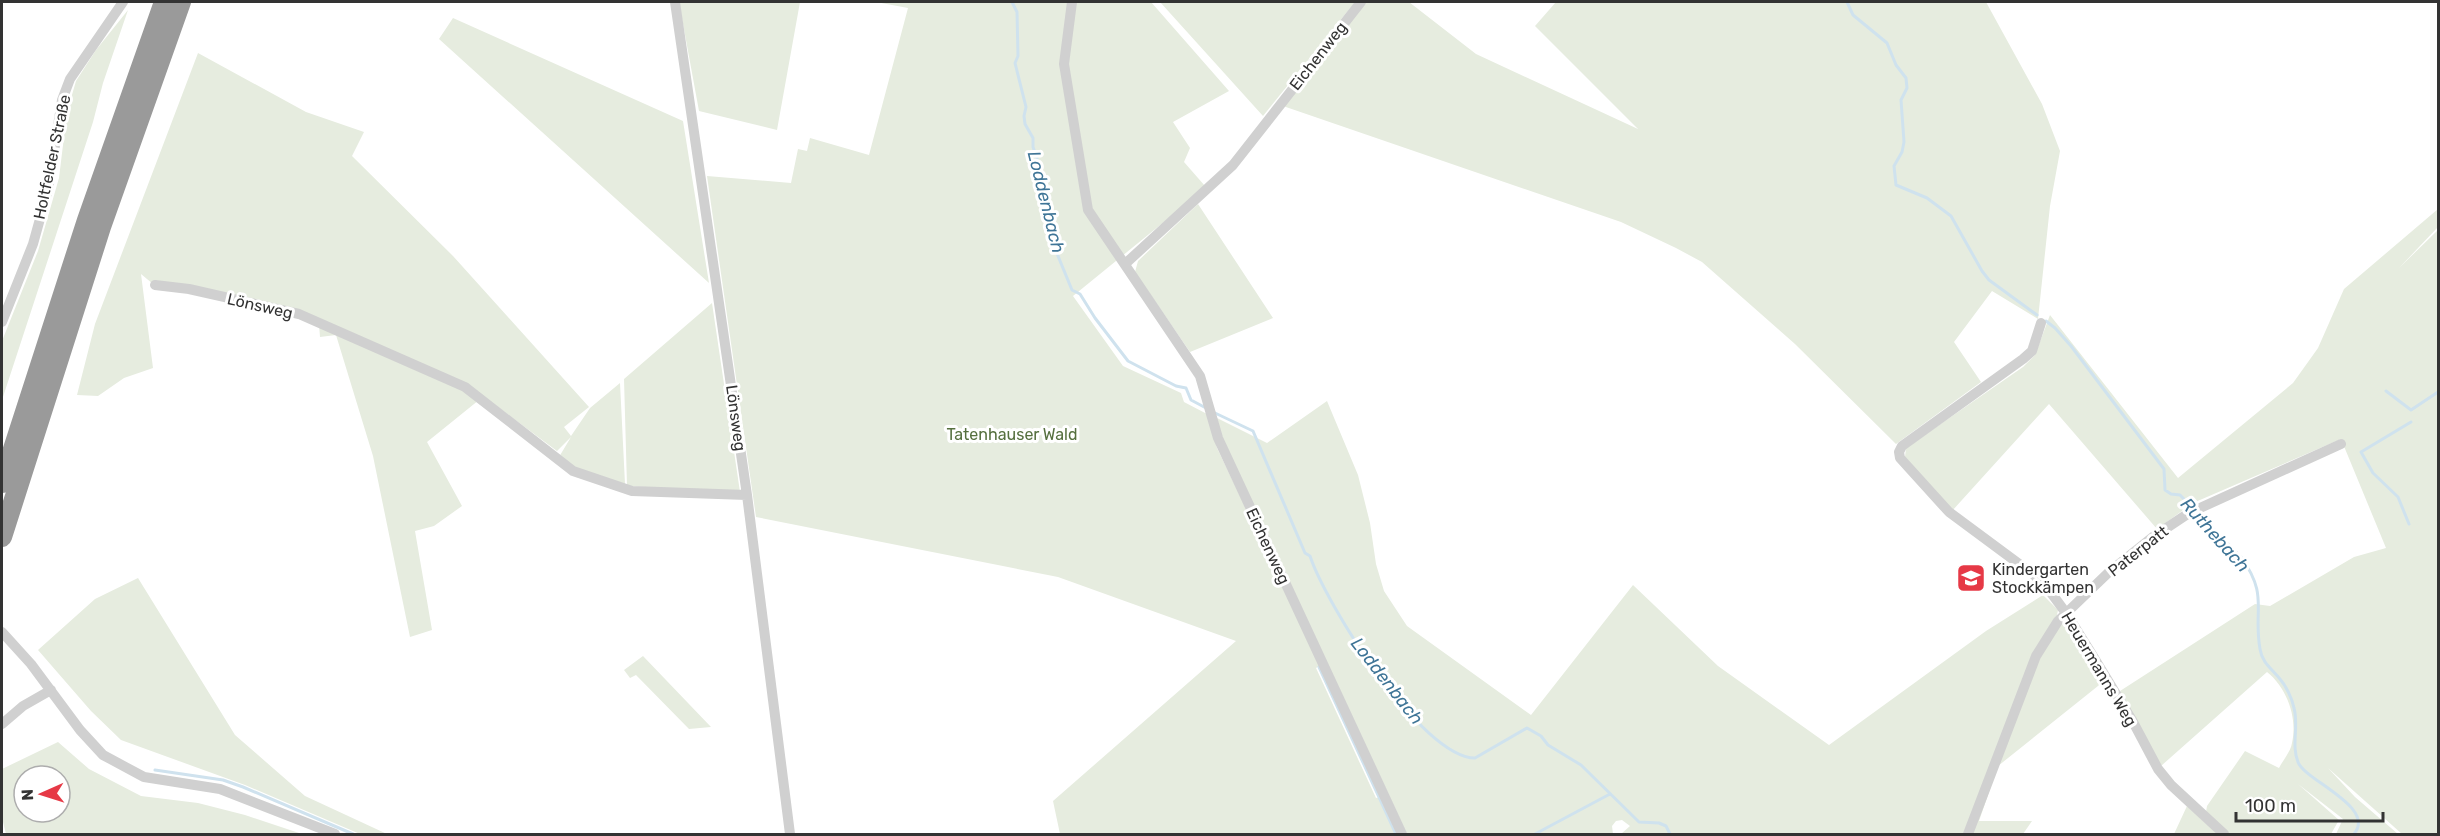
<svg xmlns="http://www.w3.org/2000/svg" width="2440" height="836" font-family="Rubik,sans-serif">
<style>
.green{fill:#e6ecdf;fill-rule:evenodd}
.lines{fill:none;stroke-linecap:round;stroke-linejoin:round}
.stream{stroke:#cfe2ee;stroke-width:3}
.street{stroke:#d0d0d0;stroke-width:10}
.highway{stroke:#9a9a9a;stroke-width:20}
.labels{text-anchor:middle;dominant-baseline:central;stroke-width:6;stroke-linejoin:round;paint-order:stroke}
.street-label{font-size:16px;fill:#333;stroke:#fff}
.park-label{font-size:16px;fill:#56703f;stroke:#fff}
.poi-label{font-size:16px;fill:#333;stroke:#fff;text-anchor:start}
.water-label{font-size:18px;font-style:italic;fill:#3f7597;stroke:#fff}
</style>
<rect width="100%" height="100%" fill="#fff"/>
<path class="green" d="M679,2H800L777,130L699,111Z
M876,2H1151L1229,91L1173,122L1190,148L1184,162L1205,186L1170,217L1073,296L1123,366L1181,393L1184,402L1207,414L1217,448L1321,665L1316,668L1376,798L1380,797L1398,834H1060L1053,801L1236,641L1058,577L756,517L707,176L791,183L798,149L807,151L810,138L869,155L908,8Z
M1160,2H1355L1263,116Z
M1366,2H1409L1476,54L1638,129L1535,26L1556,2H1986L2042,104L2060,151L2050,206L2038,319L1992,291L1954,342L1981,382L1896,444L1795,344L1702,262L1676,248L1621,222L1283,106Z
M128,10L103,83L93,122L2,400V341L38,251L59,178L67,112L76,81L96,50Z
M453,18L683,121L709,283L439,39Z
M198,53L306,112L364,132L352,156L453,256L589,407L564,427L571,436L590,408L620,383L625,484L575,468L559,457L571,437L557,451L486,398L479,400L427,442L462,506L434,526L415,531L432,630L410,637L373,456L336,335L320,337L319,324L301,313L153,284L141,274L153,368L124,378L98,396L77,395L95,324Z
M1198,204L1273,318L1190,352L1135,272L1138,261Z
M2438,209V227L2399,268L2438,230V834H2402L2328,768L2355,797L2398,834H2336L2343,819L2298,784L2339,820L2331,834H2229L2206,812L2207,806L2245,751L2279,768C2283,760 2291,751 2292,743C2298,717 2286,687 2267,672L2161,766L2120,691L2255,604L2270,606L2354,557L2386,548L2341,439L2193,503L2157,529L2049,404L1952,511L1905,457L1906,448L2023,367L2035,355L2050,315L2178,478L2293,383L2318,348L2344,289Z
M712,303L740,492L627,486L624,379Z
M1327,401L1358,475L1370,523L1376,564L1384,591L1407,626L1531,715L1633,585L1718,666L1829,745L1986,631L2043,595L2058,610L2057,615L2066,622L2103,682L1998,766L1979,821H2032L2023,834H1621L1630,826L1622,820L1616,821L1612,826L1613,834H1407L1222,437L1217,418L1267,443Z
M138,578L235,735L305,796L387,834H360L245,785L121,740L91,711L38,650L95,599Z
M643,656L711,727L689,729L636,675L630,678L624,670Z
M58,742L89,769L141,796L198,803L245,815L302,834H6L2,818V769ZM24,776H60V812H24Z
M2187,806L2217,834H2174Z"/>
<g class="lines">
<path class="stream" d="M1012,2L1017,12L1018,56L1015,63L1026,107L1024,116L1025,124L1033,138V147L1037,158L1035,171L1051,239L1072,290L1080,294L1095,318L1128,361L1176,386L1186,388L1191,400L1206,408
M1847,2L1853,15L1887,43L1896,65L1906,78L1907,88L1901,100L1904,142L1902,152L1894,166L1896,185L1927,198L1951,216L1982,271L1989,280L2037,315
M2046,321L2055,328L2071,346L2164,469L2165,490L2171,494L2180,495L2241,557C2269,596 2253,609 2260,649C2262,663 2272,669 2280,679C2286,686 2292,698 2294,708C2299,726 2291,745 2298,762C2304,780 2377,807 2354,834
M2386,391L2411,410L2438,392
M1215,413L1253,431L1305,553L1310,556C1326,604 1421,757 1475,758L1527,728L1541,736L1548,745L1581,765L1639,822L1659,823L1666,826L1670,834
M2409,524L2398,497L2373,473L2361,452L2411,422
M1319,667L1396,834
M155,770L223,780L243,787L353,834
M1535,834L1610,794"/>
<path class="street" d="M675,2L747,495L790,834
M1072,2L1064,64L1088,210L1200,376L1218,438L1402,834
M1125,264L1233,165L1361,2
M155,285L189,289L299,314L465,387L573,471L632,491L747,495
M2,322L33,244L48,190L62,100L70,79L123,2
M2041,323L2032,351L2023,359L1902,446L1899,452L1900,458L1949,512L2034,575L2049,590L2066,613L2091,653L2132,720L2158,769L2171,785L2224,834
M2,632L31,664L80,730L103,755L144,777L220,789L335,834
M2,724L23,706L51,690
M1968,834L2036,656L2058,621L2108,573L2153,537L2189,513L2341,444"/>
<path class="highway" d="M2,483L87,220L164,2
M2,537L101,227L181,2"/>
</g>
<defs>
<g id="school-square" transform="scale(1.5)"><rect x="-9" y="-9" width="18" height="18" rx="4" fill="#e63946" stroke="#fff"/><path d="M0-5L7-2L0 1L-7-2ZM-4 1L0 2.5L4 1V4Q0 6-4 4Z" fill="#fff"/></g>
</defs>
<g fill-rule="evenodd">
<use href="#school-square" x="1971" y="578"/>
</g>
<g class="labels">
<g class="street-label">
<text transform="translate(1318 56) rotate(-52)">Eichenweg</text>
<text transform="translate(52 157) rotate(-78)">Holtfelder Straße</text>
<text transform="translate(260 306) rotate(13)">Lönsweg</text>
<text transform="translate(736 418) rotate(82)">Lönsweg</text>
<text transform="translate(1268 546) rotate(65)">Eichenweg</text>
<text transform="translate(2138 551) rotate(-38)">Paterpatt</text>
<text transform="translate(2099 669) rotate(59)">Heuermanns Weg</text>
</g>
<g class="park-label">
<text x="1012" y="434">Tatenhauser Wald</text>
</g>
<g class="poi-label">
<text x="1992" y="569">Kindergarten<tspan x="1992" dy="18">Stockkämpen</tspan></text>
</g>
<g class="water-label">
<text transform="translate(1046 202) rotate(76)">Loddenbach</text>
<text transform="translate(2215 535) rotate(48)">Ruthebach</text>
<text transform="translate(1387 681) rotate(52)">Loddenbach</text>
</g>
</g>
<rect width="2440" height="836" fill="none" stroke="#333333" stroke-width="6"/>
<g transform="translate(42 794) rotate(267)"><circle r="28" fill="#ffffff" stroke="#adadad" stroke-width="1.5"/>
<path d="M0-4.5L10 22L0 15L-10 22Z" fill="#e63946"/>
<text y="-9" font-size="16" font-weight="bold" text-anchor="middle" fill="#333333">N</text>
</g>
<path d="M2236 812v9h147v-9" fill="none" stroke="#333333" stroke-width="3"/>
<text x="2245" y="812" font-size="18" fill="#333333" stroke="#ffffff" stroke-width="4.5" paint-order="stroke">100 m</text>
</svg>
